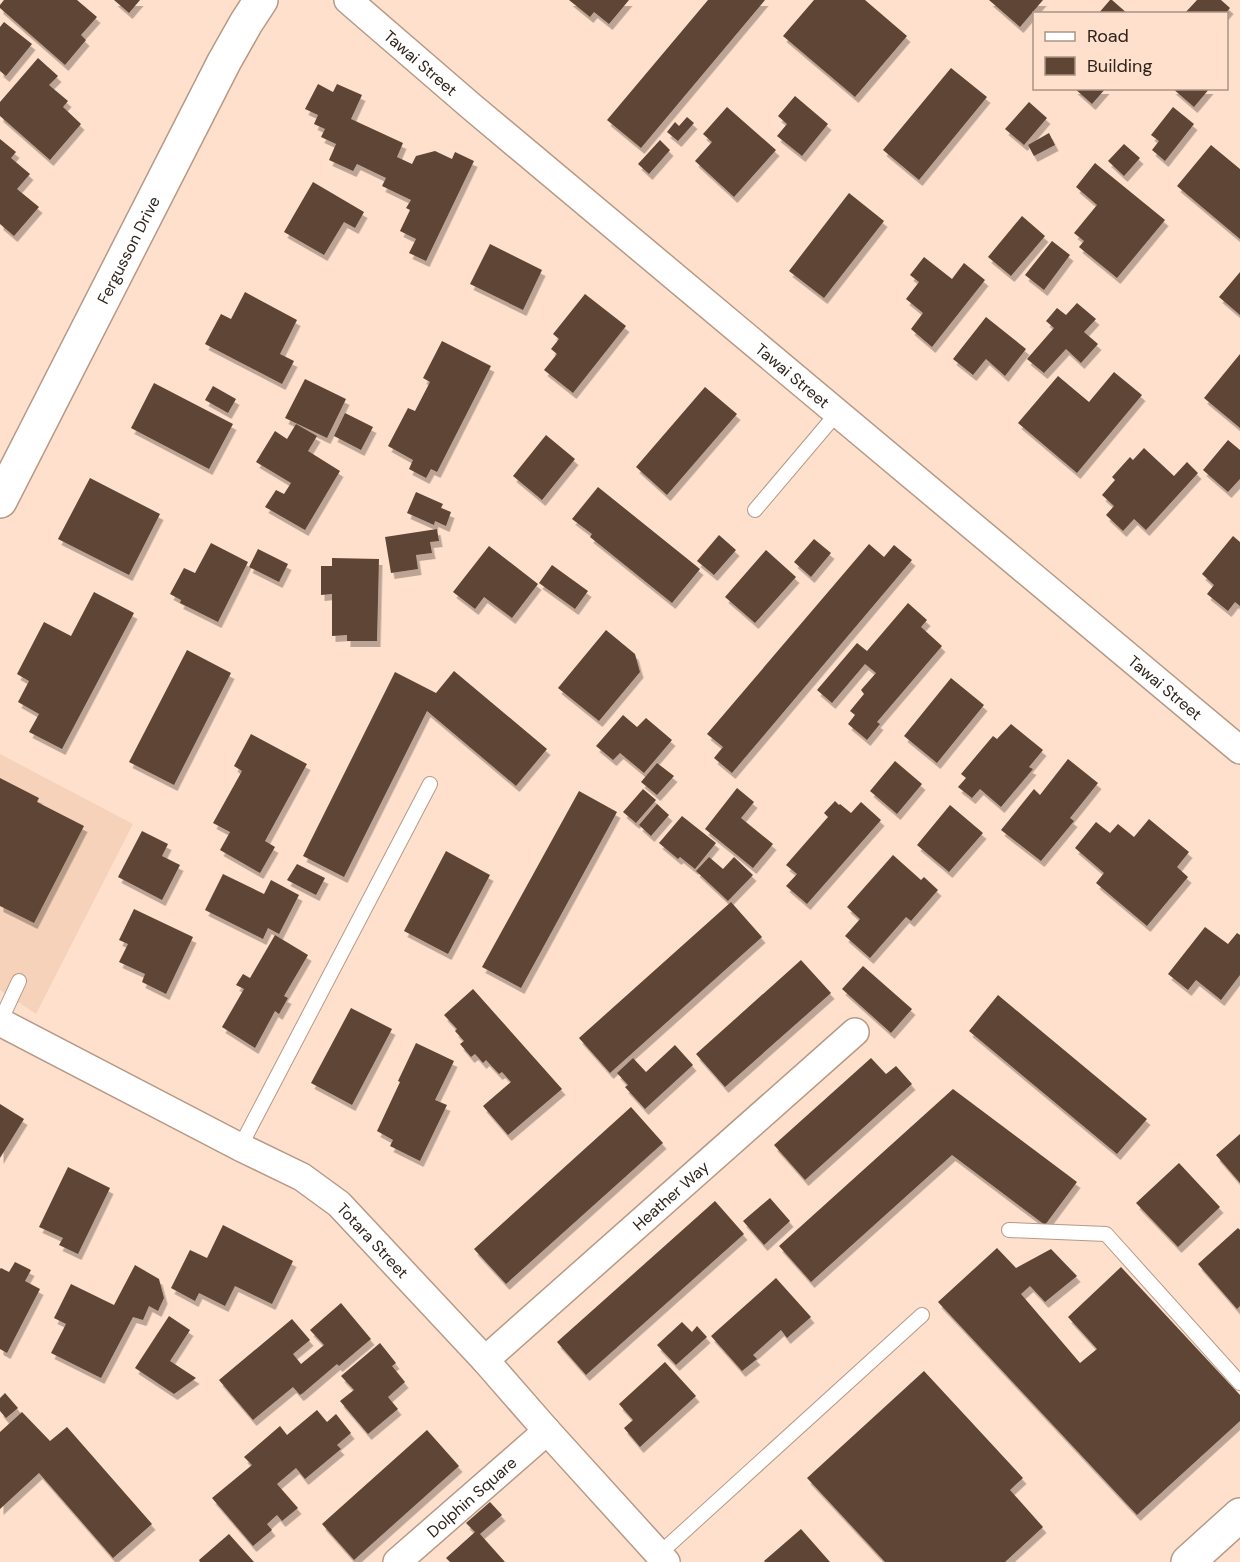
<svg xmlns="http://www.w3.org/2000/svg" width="1240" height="1562" font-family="'DM Sans',sans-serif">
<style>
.built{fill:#f7d2ba}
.building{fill:#5e4534;filter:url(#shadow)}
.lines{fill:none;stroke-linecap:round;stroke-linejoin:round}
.service-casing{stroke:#b69986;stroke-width:16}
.minor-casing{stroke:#b69986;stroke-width:30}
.tertiary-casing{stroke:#b69986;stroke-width:36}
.secondary-casing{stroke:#b69986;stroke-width:36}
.service{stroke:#fff;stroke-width:14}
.minor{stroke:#fff;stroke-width:27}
.tertiary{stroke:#fff;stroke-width:33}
.secondary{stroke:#fff;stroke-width:33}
.labels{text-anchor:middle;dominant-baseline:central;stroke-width:6;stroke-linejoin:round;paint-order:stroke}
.street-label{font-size:16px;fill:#2e231b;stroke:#ffe0cc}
</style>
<defs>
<filter id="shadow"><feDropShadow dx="3.5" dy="6" stdDeviation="0" flood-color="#0004"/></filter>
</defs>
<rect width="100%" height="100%" fill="#ffe0cc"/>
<path class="built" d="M0,754L133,824L36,1014L0,990Z"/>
<path class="building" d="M4,0H77L97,17L81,35L86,40L65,65L0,8V5Z
M114,0H140L129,13Z
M569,0H629L609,24L594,12L590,17Z
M708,0H765L641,148L607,120Z
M814,0H865L907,36L855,97L783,36Z
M989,0H1043L1020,27Z
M1110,0H1112L1128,14H1098Z
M1197,0H1221L1230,8L1225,14H1184Z
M4,22L32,44L6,76L0,71V27Z
M38,58L58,76L49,85L68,101L63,107L81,124L50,160L0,116V102Z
M951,68L987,97L919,180L883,150Z
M318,84L333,92L337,84L362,95L351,119L403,143L397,157L412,164L416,156L435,151L452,159L455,152L474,161L426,261L409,253L416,239L400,231L410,210L406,208L411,200L382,186L386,178L357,164L353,171L329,160L336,144L321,137L325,129L314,124L318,115L305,109Z
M1074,88H1106L1092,104Z
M1172,88H1210L1194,107Z
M795,96L828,124L802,156L777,136L787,124L778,116Z
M1029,102L1047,118L1024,145L1005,129Z
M727,107L776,150L734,197L695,161L712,142L703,134Z
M1173,107L1194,124L1165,161L1152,150L1159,141L1151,135Z
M687,117L694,123L678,141L667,132L675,122L679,126Z
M1049,133L1055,145L1034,156L1028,145Z
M0,139L16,152L11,158L30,174L17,189L39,207L14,236L0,224Z
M660,140L670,150L649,174L638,164Z
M1124,144L1140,158L1124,176L1108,161Z
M1211,145L1240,169V239L1177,186Z
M1095,163L1165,220L1117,278L1079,247L1084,241L1074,233L1097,205L1076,187Z
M313,182L364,212L355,228L344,222L324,255L284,232Z
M849,193L884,221L824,298L789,271Z
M1022,216L1045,236L1011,276L988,257Z
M1052,241L1070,255L1044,290L1025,275Z
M490,244L542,270L523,310L470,284Z
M924,257L952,279L964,263L985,280L932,347L911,329L923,313L906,299L919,282L910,275Z
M1240,272V315L1219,297Z
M245,292L297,320L280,354L294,361L282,384L205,344L221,314L231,319Z
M585,294L626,326L573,393L544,370L557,354L551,349L559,339L553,334Z
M1077,303L1096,319L1084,332L1098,344L1081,363L1066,349L1044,373L1027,359L1054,328L1046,321L1057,308L1066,315Z
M986,317L1026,349L1005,376L986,359L973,375L953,359Z
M442,341L491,366L437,472L431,469L426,478L409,469L413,460L388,446L408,408L415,411L430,382L423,378Z
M1240,354V428L1204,398Z
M1114,372L1142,395L1077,473L1018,423L1058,376L1089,402Z
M305,379L346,399L327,438L285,418Z
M154,383L233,424L209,469L131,428Z
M213,386L236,399L228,413L205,400Z
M705,387L737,414L667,495L636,467Z
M345,413L373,427L361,450L334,436Z
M296,424L317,436L308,451L340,471L305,530L265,507L276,490L284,494L291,483L256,462L275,431L287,439Z
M546,435L575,459L542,500L513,476Z
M1228,440L1240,450V479L1228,492L1203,470Z
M1144,448L1174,476L1187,462L1198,473L1146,530L1134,519L1123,531L1106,515L1114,506L1102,495L1115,480L1112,477L1130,457L1133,460Z
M90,478L160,514L129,575L58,539Z
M598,487L700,569L672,603L590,537L592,534L572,519Z
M416,492L443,504L441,508L451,512L446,526L435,521L434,525L407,513Z
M437,529L439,541L430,542L432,553L416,555L418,569L391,573L385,537Z
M719,535L736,550L714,575L697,561Z
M1233,536L1240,542V606L1235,602L1228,611L1207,594L1214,585L1202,574Z
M814,539L831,553L811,577L794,562Z
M211,543L248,562L218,622L180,603L181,600L170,594L184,568L195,573Z
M869,544L884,557L894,545L912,560L732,773L714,758L723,747L707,734Z
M489,546L538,584L512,618L484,597L475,609L453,592Z
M258,549L288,564L279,582L249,567Z
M766,550L796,577L755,623L725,597Z
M332,558L379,559L377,641H347V635L332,636V594L321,595V566H332Z
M552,565L588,591L575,609L539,583Z
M94,592L134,613L62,749L29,732L39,714L18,702L29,681L17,674L44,622L71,636Z
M908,603L927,620L921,627L942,646L877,722L880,724L867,740L848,724L855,715L850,711L864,694L861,690L876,673L865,664L832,703L817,690L857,643L867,651Z
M606,630L635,654L640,672L599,721L558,688Z
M187,650L231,673L174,785L129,762Z
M454,671L547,749L516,786L427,711L344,877L303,856L395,672L436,693Z
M951,678L984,705L937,763L904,736Z
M623,715L637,727L646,718L672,740L644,773L620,753L613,760L596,746Z
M1011,724L1043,750L1029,767L1033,769L1001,807L980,789L972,798L958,787L966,778L961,774L993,736L997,739Z
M251,734L307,764L265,841L275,847L260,873L220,850L230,832L213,823L242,771L234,766Z
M1068,759L1098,783L1070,818L1074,821L1041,861L1001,830L1034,789L1040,795Z
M895,761L922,784L897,814L870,791Z
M657,763L674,776L657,795L641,782Z
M0,778L39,798L37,802L84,826L34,923L0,906Z
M737,788L754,802L741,818L773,844L753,868L705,829Z
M643,789L656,800L636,823L623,812Z
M579,791L617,812L521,988L482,967Z
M835,801L839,805L840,804L851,813L861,802L881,820L807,904L786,886L797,874L786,865L828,817L824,813Z
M657,804L669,815L651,836L639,825Z
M950,805L983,833L949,872L917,845Z
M682,816L716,843L695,869L680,857L678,859L659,843Z
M1149,819L1189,852L1177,867L1188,877L1147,926L1096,883L1104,873L1075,848L1096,822L1110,833L1118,824L1134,837Z
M142,831L168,844L162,856L180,865L162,900L118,877Z
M446,851L490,875L448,954L404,931Z
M893,855L921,880L924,877L938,890L911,921L906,917L870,958L845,936L860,919L847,907Z
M709,857L723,869L734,857L753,875L728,901L696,871Z
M297,864L325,878L316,895L287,880Z
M223,874L264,894L271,880L299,895L279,934L268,928L263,939L205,910Z
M731,902L762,937L610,1073L579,1038Z
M134,909L193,937L166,994L142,982L145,974L119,962L128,944L119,940Z
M1205,927L1228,944L1237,933L1240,935V975L1221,1000L1196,980L1188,990L1168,974Z
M275,935L308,955L284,996L288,998L279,1014L275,1011L255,1048L222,1027L244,989L236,985L243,974L250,978Z
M801,960L831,993L725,1087L696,1054Z
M863,966L912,1009L891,1033L842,989Z
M473,989L562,1089L508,1135L483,1106L511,1082L502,1072L499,1074L486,1060L483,1063L475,1054L471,1057L460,1044L464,1041L455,1031L457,1029L444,1015Z
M998,995L1147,1119L1117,1154L969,1031Z
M351,1008L392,1029L352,1105L311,1083Z
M416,1043L454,1061L435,1100L447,1105L420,1161L390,1146L393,1140L377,1131L400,1082L398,1081Z
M675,1045L693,1065L645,1109L625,1087L628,1085L617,1073L633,1058L646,1072Z
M871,1058L886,1074L896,1066L912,1084L805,1180L774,1145Z
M953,1089L1077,1182L1045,1225L952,1155L811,1282L779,1246Z
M0,1104L24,1119L0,1158Z
M631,1107L663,1143L506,1284L474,1249Z
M1240,1134V1183L1216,1155Z
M1179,1163L1220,1207L1178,1247L1136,1203Z
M68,1167L110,1188L78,1254L59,1245L63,1238L39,1227Z
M770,1198L790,1221L764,1245L743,1221Z
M715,1201L744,1234L586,1375L557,1342Z
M223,1225L293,1261L272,1304L235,1286L225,1306L199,1293L195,1301L171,1288L190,1250L207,1258Z
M1238,1228L1240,1230V1306L1237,1309L1198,1264Z
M997,1248L1016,1268L1051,1249L1077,1276L1045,1302L1030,1286L1021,1294L1080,1363L1097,1349L1068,1317L1121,1267L1240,1395V1421L1137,1515L938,1302Z
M15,1262L31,1270L25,1281L40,1289L7,1353L0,1349V1269L1,1268L9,1272Z
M135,1265L159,1279L164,1298L158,1311L149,1306L143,1320L133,1317L101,1378L51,1353L66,1324L54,1318L71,1284L114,1305Z
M776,1278L811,1317L787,1338L781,1330L753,1355L757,1359L742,1371L711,1336Z
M341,1303L371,1339L339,1366L337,1364L303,1393L300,1395L293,1387L253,1420L219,1380L292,1319L310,1340L293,1354L301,1364L324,1345L310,1330Z
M169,1316L190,1330L170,1361L196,1378L174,1394L135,1368Z
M682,1322L692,1332L697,1326L707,1337L676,1365L657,1345Z
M380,1343L396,1363L392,1366L405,1382L388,1397L398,1409L368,1434L340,1401L354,1390L341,1376Z
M665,1362L696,1396L640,1447L624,1428L633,1420L619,1404Z
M924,1371L1023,1478L1010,1490L1043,1527L1005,1562H885L807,1478Z
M5,1393L18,1408L6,1418L0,1411V1398Z
M317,1410L327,1422L336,1414L351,1433L337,1445L341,1449L305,1479L296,1468L277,1484L298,1508L282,1521L277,1515L267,1524L272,1530L253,1546L212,1498L252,1465L244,1457L280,1426L287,1435Z
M22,1412L50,1441L67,1427L152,1524L113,1558L39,1473L0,1509V1432Z
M427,1430L459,1466L354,1560L322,1524Z
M490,1502L502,1515L480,1534L505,1562H450L446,1558L475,1532L466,1523Z
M801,1529L830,1562H765L764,1561Z
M229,1534L254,1562H200L199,1560Z"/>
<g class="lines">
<g class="service-casing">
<path id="service" d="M755,510L838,412
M0,1022L19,981
M240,1147L430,784
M1009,1230L1106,1234L1240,1383
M659,1554L922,1315"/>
</g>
<g class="minor-casing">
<g id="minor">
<path id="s1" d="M348,0L472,107L1240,750"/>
<path id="s2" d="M0,1022L240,1147L302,1177L339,1204L485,1360L547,1431L666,1562"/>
<path id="s3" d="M485,1360L855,1032"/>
<path id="s4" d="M397,1562L547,1431"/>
</g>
</g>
<g class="tertiary-casing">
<path id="tertiary" d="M1188,1562L1240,1515"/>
</g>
<g class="secondary-casing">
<g id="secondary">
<path id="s5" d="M0,501L224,62L246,23L261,0"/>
</g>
</g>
<use href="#service" class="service"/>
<use href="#minor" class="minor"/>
<use href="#tertiary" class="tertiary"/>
<use href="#secondary" class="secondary"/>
</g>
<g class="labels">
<g class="street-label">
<text stroke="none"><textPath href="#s1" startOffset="96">Tawai Street</textPath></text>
<text stroke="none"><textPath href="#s5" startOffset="282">Fergusson Drive</textPath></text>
<text stroke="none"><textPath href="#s1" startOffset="582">Tawai Street</textPath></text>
<text stroke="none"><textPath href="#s1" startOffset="1068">Tawai Street</textPath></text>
<text stroke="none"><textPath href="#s3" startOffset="248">Heather Way</textPath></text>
<text stroke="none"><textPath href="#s2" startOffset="435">Totara Street</textPath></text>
<text stroke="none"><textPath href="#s4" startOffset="99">Dolphin Square</textPath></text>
</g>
</g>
<rect x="1033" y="12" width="195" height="78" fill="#ffe0cc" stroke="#ab9485" stroke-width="1.5"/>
<rect x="1045" y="32" width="30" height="9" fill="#ffffff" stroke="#ab9485" stroke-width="1.5"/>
<text x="1087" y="42" font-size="18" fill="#2e231b">Road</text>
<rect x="1045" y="57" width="30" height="18" fill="#5e4534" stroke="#ab9485" stroke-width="1.5"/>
<text x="1087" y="72" font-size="18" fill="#2e231b">Building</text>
</svg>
